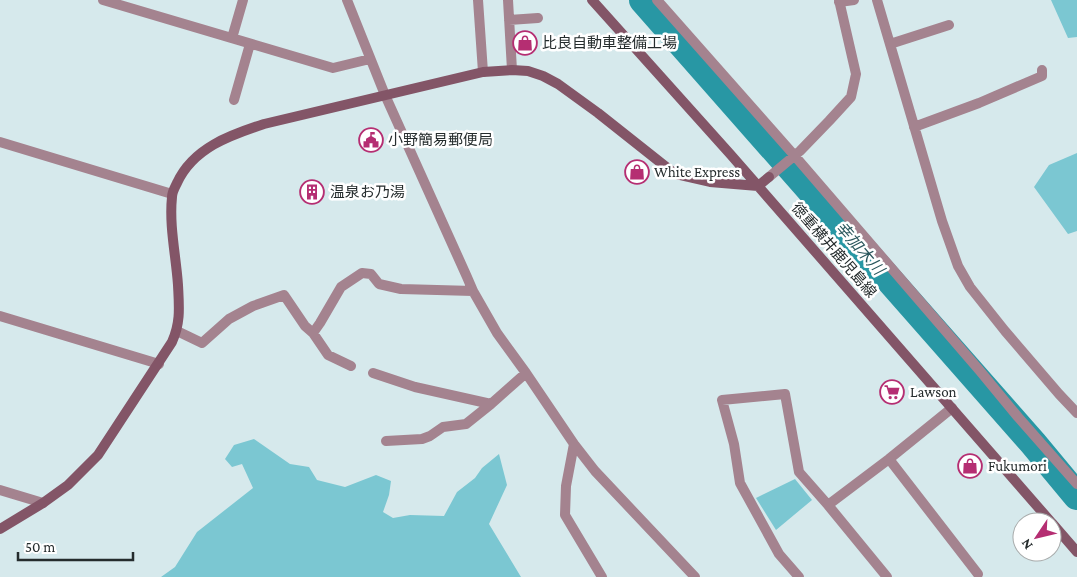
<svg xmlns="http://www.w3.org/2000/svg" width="1077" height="577" font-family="'Crimson Pro','Noto Sans JP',serif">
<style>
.green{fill:#7bc7d2}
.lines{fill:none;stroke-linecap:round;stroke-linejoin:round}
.river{stroke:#2897a4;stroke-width:28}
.street{stroke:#a4838f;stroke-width:10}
.secondary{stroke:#835567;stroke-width:10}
.labels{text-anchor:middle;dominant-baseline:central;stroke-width:5;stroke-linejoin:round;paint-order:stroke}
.poi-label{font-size:15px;fill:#252c2d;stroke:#fff;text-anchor:start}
.street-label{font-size:15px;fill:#252c2d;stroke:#fff}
.water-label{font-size:16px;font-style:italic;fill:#29565c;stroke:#fff}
</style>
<rect width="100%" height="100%" fill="#d6e9ec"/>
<path class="green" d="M1051,0H1077V37L1068,38Z
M1077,153V231L1068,234L1034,187L1049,165Z
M254,439L290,464L309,467L317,480L345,487L376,475L391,481L389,495L383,512L393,518L410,515L444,516L457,492L475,478L482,468L499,454L507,485L489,524L521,577H161L175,567L197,532L253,488L242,464L232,467L225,459L234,445Z
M795,479L812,500L776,530L756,498Z"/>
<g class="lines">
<path class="river" d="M643,0L1033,443L1077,496"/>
<path class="street" d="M103,0L333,68L370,59
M347,0L385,95L467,277L473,291L497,333L526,373L574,444L595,471L695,577
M478,0L483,72
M508,0L512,70
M657,0L794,155L980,371L1018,417L1077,484
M877,0L942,221L958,266L970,287L1005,331L1059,394L1077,413
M839,2L854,0
M509,20L538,18
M232,38L243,0
M890,44L949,25
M234,100L250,44
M914,127L979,103L1042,76V70
M0,142L172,194
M769,177L800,151L829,121L851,97L856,74L839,0
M0,316L159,364
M177,331L202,343L229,319L253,306L284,295L305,326L313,333L320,323L341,287L362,273L371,274L379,284L401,289L473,291
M313,333L328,355L351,366
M373,373L415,387L491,404
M386,441L422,439L430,436L443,427L466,424L491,404L526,373
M574,444L566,486L565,515L602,577
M889,459L978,574
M0,490L43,503
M828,505L889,459L952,408
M799,577L779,554L740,483L734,444L722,400L785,394L799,472L828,505L887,577"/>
<path class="secondary" d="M592,0L731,155L1051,522
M1052,523L1077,552
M0,529L43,503L68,485L98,455L172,342C181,322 179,306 178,285C176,256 169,226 172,197C172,192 175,187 177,183C193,148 230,135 264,124L483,72L512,70L528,71L543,76L558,84L598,113L675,174L710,182L758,186L769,177"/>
</g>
<defs>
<g id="shop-ring" transform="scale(1.25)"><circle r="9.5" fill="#fff" stroke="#b52e72" stroke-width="1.5"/><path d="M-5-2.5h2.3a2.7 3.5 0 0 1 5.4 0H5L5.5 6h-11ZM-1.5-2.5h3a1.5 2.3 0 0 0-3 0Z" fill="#b52e72"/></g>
<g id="civic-ring" transform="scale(1.25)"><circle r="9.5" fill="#fff" stroke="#b52e72" stroke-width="1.5"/><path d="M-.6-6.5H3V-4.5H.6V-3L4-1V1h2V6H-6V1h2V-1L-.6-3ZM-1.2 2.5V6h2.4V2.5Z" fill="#b52e72"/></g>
<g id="building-ring" transform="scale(1.25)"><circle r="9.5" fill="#fff" stroke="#b52e72" stroke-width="1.5"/><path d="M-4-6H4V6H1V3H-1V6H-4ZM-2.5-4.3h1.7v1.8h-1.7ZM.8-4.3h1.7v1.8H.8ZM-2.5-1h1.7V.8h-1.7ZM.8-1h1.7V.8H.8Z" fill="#b52e72"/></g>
<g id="supermarket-ring" transform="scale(1.25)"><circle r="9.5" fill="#fff" stroke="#b52e72" stroke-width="1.5"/><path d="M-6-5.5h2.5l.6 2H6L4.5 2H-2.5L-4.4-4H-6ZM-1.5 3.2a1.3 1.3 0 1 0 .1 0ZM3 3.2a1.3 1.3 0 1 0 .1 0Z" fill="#b52e72"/></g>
</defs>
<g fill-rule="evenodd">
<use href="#shop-ring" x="525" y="43"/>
<use href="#civic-ring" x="371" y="140"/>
<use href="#shop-ring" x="637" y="172"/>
<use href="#building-ring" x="312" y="192"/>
<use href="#supermarket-ring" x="892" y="392"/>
<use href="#shop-ring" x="970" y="466"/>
</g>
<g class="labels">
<g class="poi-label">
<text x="542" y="43">比良自動車整備工場</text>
<text x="388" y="140">小野簡易郵便局</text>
<text x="654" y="172">White Express</text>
<text x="330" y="192">温泉お乃湯</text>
<text x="910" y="392">Lawson</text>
<text x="988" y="466">Fukumori</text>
</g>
<g class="street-label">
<text transform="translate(834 250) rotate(49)">徳重横井鹿児島線</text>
</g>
<g class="water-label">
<text transform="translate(860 248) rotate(49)">幸加木川</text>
</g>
</g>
<g transform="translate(1037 537) rotate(235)"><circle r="24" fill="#ffffff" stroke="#a8abab"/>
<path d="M0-4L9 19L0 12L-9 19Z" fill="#b52e72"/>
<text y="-8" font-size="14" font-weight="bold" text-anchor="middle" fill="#252c2d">N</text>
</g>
<path d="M18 552v8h115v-8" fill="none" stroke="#252c2d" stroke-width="2.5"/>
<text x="25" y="552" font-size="15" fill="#252c2d" stroke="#ffffff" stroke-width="4" paint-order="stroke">50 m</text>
</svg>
